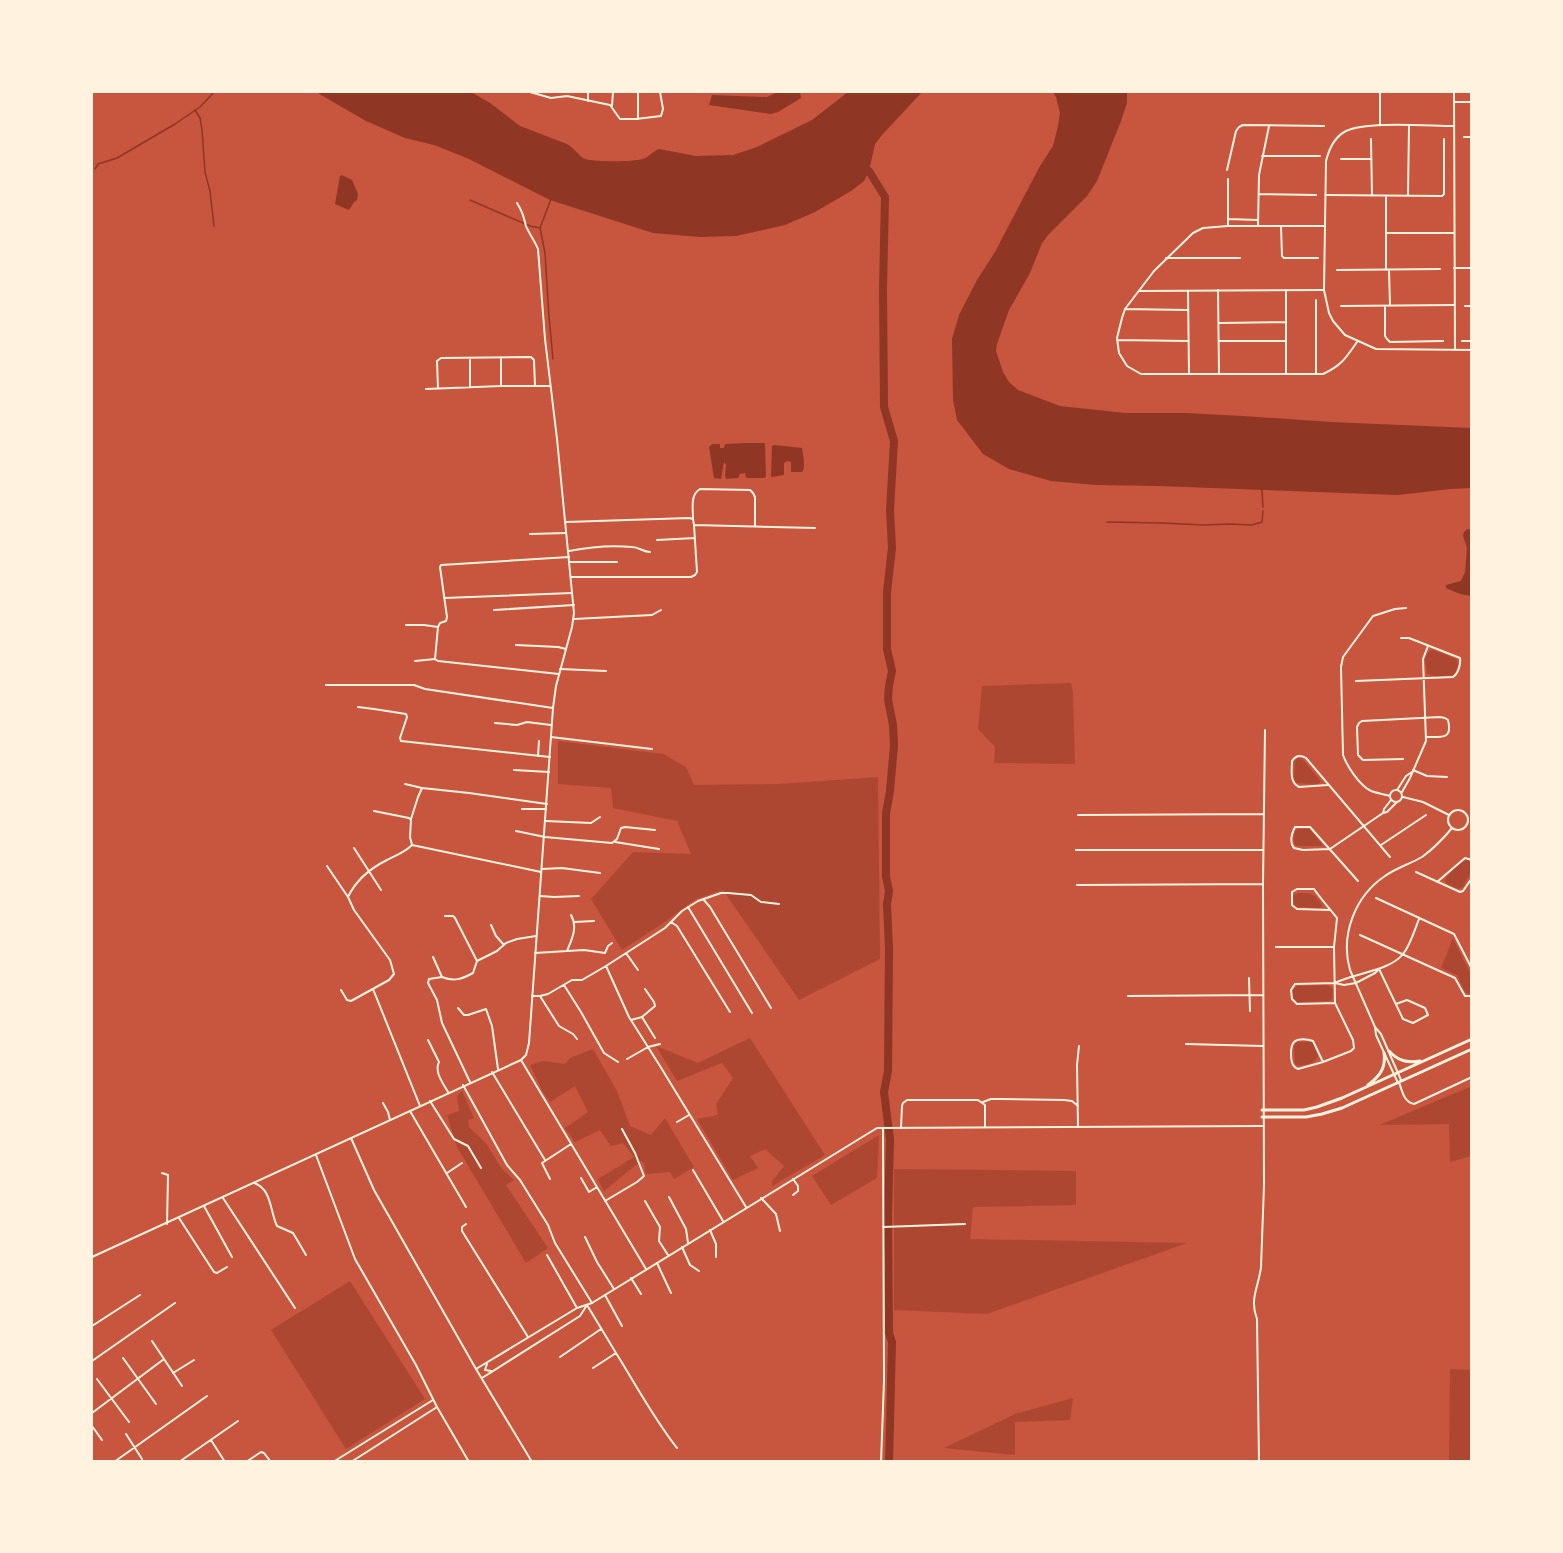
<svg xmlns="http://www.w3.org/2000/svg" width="1563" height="1553" font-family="Jost,sans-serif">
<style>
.green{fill:#ae4732}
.water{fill:#8f3625}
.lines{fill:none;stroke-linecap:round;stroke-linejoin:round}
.stream{stroke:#8f3625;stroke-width:1.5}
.river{stroke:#8f3625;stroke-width:8}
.minor{stroke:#fff3e0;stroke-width:2}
.tertiary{stroke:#fff3e0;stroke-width:2}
.secondary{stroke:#fff3e0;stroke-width:3}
</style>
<rect width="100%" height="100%" fill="#c8553d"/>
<path class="green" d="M1433,650L1456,659L1458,665L1455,674C1448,677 1433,678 1427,673L1425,659L1428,652Z
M1071,683L1073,693L1075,764L994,763L995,747L978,729L982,686Z
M558,741L663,754L686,767L694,785L778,784L878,777L880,959L799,1000L723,890L696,899L662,924L622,950L591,899L633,852L691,854L677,821L613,808L611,788L558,784Z
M1298,758L1303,760L1320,780L1321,782L1317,784L1296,783L1294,779L1295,761Z
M1298,829H1310L1322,844V846H1296C1293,842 1294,836 1295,831Z
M1468,860L1471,862V872L1463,887L1458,889L1446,883L1445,880C1449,872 1459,862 1468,860Z
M1298,893C1310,893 1318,894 1322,907L1320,908L1296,907L1294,905L1293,896Z
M1453,938L1471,975V993L1470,994L1465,992L1457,975L1441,968Z
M1327,985L1333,989L1332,999L1328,1001L1297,1002L1293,998V990L1297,986Z
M750,1038L825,1155L772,1186V1181L784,1166L765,1149L750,1156L758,1168L733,1180L697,1119L718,1115L716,1104L733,1078L722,1063L677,1081L656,1046L698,1063Z
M1297,1042H1311L1313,1043L1318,1056C1315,1064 1304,1066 1296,1065L1295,1064L1294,1046Z
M593,1049L617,1091L630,1126L651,1135L665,1118L694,1167L674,1179L670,1172L646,1174L644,1163L641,1161L604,1191L598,1179L634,1157L623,1143L611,1146L600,1130L575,1142L565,1128L588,1112L575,1086L550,1102L543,1092L530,1065L543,1061L565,1064L570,1058Z
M1470,1087L1472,1091L1471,1156L1450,1162L1449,1124L1379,1125Z
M462,1091L474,1118L468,1120L469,1127L486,1143L502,1169L514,1180L506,1185L548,1248L526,1263L457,1147L447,1115L459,1111L457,1096Z
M879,1135L877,1178L831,1205L812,1176Z
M894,1169L1076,1171V1205L973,1207L970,1239L1187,1243L987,1314L894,1310Z
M350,1281L425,1399L346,1449L271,1330Z
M1450,1369L1471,1370V1461H1449Z
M1073,1398L1070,1420L1015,1422V1455L944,1448L1015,1414Z"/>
<path class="water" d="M316,92H471L490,103L520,126L567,144C574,148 580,157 585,159C595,162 633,162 643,159C649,157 653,151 659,149L696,156L733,155L757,147L812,120L848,92H922L882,135L875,144L869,171L864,181L851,191L815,212L785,225L736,236L700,237L653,233L550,200L467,158L434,145L405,138L366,121Z
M777,92H800L801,98L778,112L771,114L709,105L712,95L767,97Z
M1053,92H1127V103L1121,121L1097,181L1087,196L1049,234L1042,243L1030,273L1009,310L997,344L996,351L1003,372L1009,382L1018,390L1060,406L1125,413H1185L1243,416L1331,422L1471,428V488L1450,489L1398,495L1159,486L1096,485L1051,481L1009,469L983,454L957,420L953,400L952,339L959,315L977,280L995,252L1040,166L1053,146L1058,126L1060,113L1056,97Z
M342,175L352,180L358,194L357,200L354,202L349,210L335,204L340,176Z
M746,443H765L766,477L764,478H746L745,473L740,474L738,478L726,479L725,475L726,465L724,462L721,479L714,478L709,447L712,444H720V448H724L725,444Z
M774,445L802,448C803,456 806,466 802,472H791V462L787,461L784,463V475L771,477L772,446Z
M1467,529L1471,530V596L1460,594L1446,588V585L1461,581L1465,572L1467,548L1463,536L1464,532Z"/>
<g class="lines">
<path class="stream" d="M195,110L200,118L202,130L205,172L210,191L214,226
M95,169L98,164L117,158L175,124L200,107L214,92
M551,199L540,228L545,253L549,317L553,359
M470,200L530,226L540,228
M1262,490L1263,507
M1107,522L1162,523L1204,525L1230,524L1252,525L1262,522L1263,511"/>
<path class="river" d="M861,167L869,171L885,197L883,289L884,407L894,441L890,510L892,548L887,592V649L892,671L889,686L888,699L893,725L894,745L890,791L886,813V876L889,891L887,904L889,949L888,1071L884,1092L890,1139L888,1216L889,1333L892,1342L889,1462"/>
<path class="minor" d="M530,92L551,98L567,96L610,105L620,119H636L661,116L663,109L660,92
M1380,92V125
M588,101V92
M1454,102H1472
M612,106L613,92
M638,119V92
M1464,137H1472
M1371,139L1372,196
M1262,156H1320
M1341,159H1371
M1227,170L1236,131L1239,127L1243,125L1324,126
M1259,194L1316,195
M1326,195L1442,196L1444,194V139
M1408,195L1409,126
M517,203C523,213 523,215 526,226C528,232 535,241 538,249L545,339L557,439
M1228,219L1258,220
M1228,226V179
M1258,226L1259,175L1269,126
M1281,226L1282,256L1284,258H1318
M1324,226H1228L1203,228L1193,233L1154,271L1125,309L1122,318L1117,338L1119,353L1127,366L1141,374H1323C1341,366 1346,358 1357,342
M1387,233H1454
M1166,258H1240
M1454,268H1472
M1337,270L1440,269
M1386,270V196
M1389,270L1390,305
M1218,290L1219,374
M1286,290V374
M1139,291L1324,290
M1188,291L1189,374
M1341,306L1454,305
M1385,306V336L1387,339L1390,342L1443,341
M1465,306H1472
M1125,309L1188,310
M1220,323L1286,322
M1117,340L1188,341
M1219,341H1285
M1462,341H1472
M501,359V386
M470,360V387
M1316,374V300
M438,388L437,361L441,358L531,357L534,360L535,386
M426,389L501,386H550
M693,519C693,508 690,495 700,489L750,490L753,493L755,497V525
M566,522L689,518L693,519L694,525L697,572L695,575L691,577H571
M694,525L815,528
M530,534L566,533
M657,540L695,538
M569,551C589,547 612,545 632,547C639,547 643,552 650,552
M570,562H617
M444,598L572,593
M494,610L574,605
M574,619L652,615L661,610
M406,625H424L438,627
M516,645L558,647L566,649
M415,661L435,659
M560,669L606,671
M559,674L438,661L435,659L438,627L440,623L446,621L447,617L440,567L441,565L569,557
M1356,681L1453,677C1458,674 1461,664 1460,658L1409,638H1401
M326,685H414L425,689L553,708
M358,707L374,709L406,714L407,717L400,738L401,741L550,757
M495,723L517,725L527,722L551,725
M551,737L652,749
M538,756L539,741
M1403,759L1363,760L1358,755L1357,727L1359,723L1362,721L1440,717L1445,718L1448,720C1453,740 1441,737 1426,737
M514,770L549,772
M1413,770L1427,776L1447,777
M405,784L422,788L469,793L547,804
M1328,785L1299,787C1289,782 1292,770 1292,761C1296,755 1301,755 1306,758L1390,857
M1390 796a6 6 0 1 1 12 0a6 6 0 1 1-12 0Z
M1397,790L1406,776L1412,772
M1402,792L1410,778L1426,741L1423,659L1428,646
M1390,796C1384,794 1376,793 1371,791C1359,785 1347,766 1343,755L1341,667L1343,657L1373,616L1395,609L1406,608
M1403,797L1423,802L1449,815
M522,809H546
M374,811L409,818L411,820L410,837L412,845L541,872
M1383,813L1384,809L1391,800
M1078,815L1264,814
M411,819L418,797L422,788
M546,821L591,823L600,817
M516,831L545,837L612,843L617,839L621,828L625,827L655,830
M615,842L659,849
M1381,845L1426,815
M354,848L381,890
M1330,849L1303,850L1294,848C1289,842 1292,833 1295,827H1310L1358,881
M1330,849L1383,813L1387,812L1397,802
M1076,850H1263
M327,866L348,897L354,910L390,960L394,974L389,980L351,1001L347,1000L341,990
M542,869L562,868L600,873
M1416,872L1460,892L1463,891L1472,878
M1437,882L1465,858L1472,860
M1077,885L1263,884
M540,896L554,897L579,896
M348,897C356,880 371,868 387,860C396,855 404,853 412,845
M1376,898L1454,934L1472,969
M703,899L710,907L771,1008
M688,907L752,1013
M445,916H453L455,918L477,961
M574,922L594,921
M671,922L677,926L730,1012
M491,925L496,936L504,945
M1360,935L1455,978L1465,996H1472
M1276,947H1333
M567,951L584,950L605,953L608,946L612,943
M535,953L567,951C572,939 578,927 571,915
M626,953L638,970
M433,957L442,977C454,982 462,979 473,973L477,961L497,951L506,943L517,939L536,936
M606,966L629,1017L660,1066L746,1207
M1379,969L1403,1019L1413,1023L1428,1015L1425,1008L1407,1000L1396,1004
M442,977L429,979L428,983L437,1000L442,1023L470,1082
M1249,978L1250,1011
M1335,983C1354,973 1390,971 1403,954C1410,946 1415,929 1419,919
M564,985L581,1012L604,1053L618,1062
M373,989L420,1106
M532,996H540L548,994L572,980H582L606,966L665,928L682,911L698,901L721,893H728L751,895L761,902L779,904
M540,996L559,1026L573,1034L577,1039
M1128,996L1263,995
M1335,1003L1297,1004L1292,999L1291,990L1295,984L1335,983L1344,985L1356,983L1375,973L1378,970
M458,1008L464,1015H468L486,1009L492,1026L498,1069
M642,1017L655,1006L654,1002L645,989
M631,1020L642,1017L655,1038
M428,1040L439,1062C434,1072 443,1083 448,1092
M1186,1044L1263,1046
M627,1059L648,1047L660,1044
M521,1060L646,1269
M1323,1062L1313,1041C1308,1039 1298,1038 1294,1042C1290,1046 1290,1062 1294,1066C1295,1068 1296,1068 1298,1069L1323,1062L1351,1051L1354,1048L1353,1040L1335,1003L1334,947L1337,918C1329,908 1321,899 1314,889H1297L1292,892V905L1297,909L1330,910
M492,1072L545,1160
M1399,1082C1402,1091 1404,1102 1414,1104L1472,1077
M463,1085L507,1165L520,1180L548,1225L555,1243L592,1303
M430,1101L454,1139L468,1146L481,1168
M983,1102L991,1099H1000L1064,1100L1072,1101L1078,1106
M383,1103L388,1112L390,1120
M410,1111L466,1207
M677,1122L689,1115
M1078,1127L1077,1065L1079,1046
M901,1128L902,1106L903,1103L907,1100H978L985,1105V1127
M351,1138L374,1190L476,1369L532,1462
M316,1155L355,1259L416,1365L437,1407L469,1462
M693,1170L723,1221
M162,1173L168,1175L167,1224
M447,1173L462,1163
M581,1178L589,1192L597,1187
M550,1179L542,1163L571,1144
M254,1183C272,1189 270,1212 277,1226L293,1233L306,1255
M793,1195L798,1191V1186L793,1179
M669,1197L686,1229L688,1243
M223,1198L295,1308
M761,1198L776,1214L780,1231
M605,1201L637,1182L644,1176L635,1153L622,1129
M645,1201L660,1227L659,1241L668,1255
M204,1206L232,1257
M179,1218L214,1272L217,1273L227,1267
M466,1224L462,1227V1231L528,1337
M883,1227L965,1224
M710,1230L716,1244V1257
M585,1237L597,1262L614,1289
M682,1247L690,1265L699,1271
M547,1255L577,1308
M657,1263L671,1293
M631,1278L641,1294
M605,1295L622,1326
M587,1305L616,1353L593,1368
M92,1326L140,1295
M152,1341L182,1386
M616,1353C636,1385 654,1419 677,1448
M560,1357L601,1329
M123,1358L156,1404
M92,1361L175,1303
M173,1373L194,1360
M97,1379L129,1422
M92,1413L164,1359
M92,1426L102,1440
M126,1434L142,1459
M211,1440L225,1462
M114,1462L207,1396
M179,1462L238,1421
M246,1462L261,1452L264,1453L271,1462
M881,1462L884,1381L883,1128
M1259,1462L1257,1319C1249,1299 1259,1286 1261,1267L1264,1185L1263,884L1265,730"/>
<path class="tertiary" d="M1454,92L1455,349
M1454,126C1429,126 1366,121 1346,131C1334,137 1329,149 1326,161L1324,290L1329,313L1333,321L1345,335L1376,349L1472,350
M1448 820a10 10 0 1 1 20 0a10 10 0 1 1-20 0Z
M1375,1027L1381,1034L1401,1080
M1398,1083L1376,1035L1375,1027L1350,970C1340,935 1355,896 1385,876C1396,868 1410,864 1422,857C1433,849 1443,839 1452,828
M92,1257L521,1060L526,1055L529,1043L553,708L556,686L572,627L574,613L557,439
M487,1364L485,1370L491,1371
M476,1369L577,1308L592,1303L877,1128L1262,1126
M482,1378L580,1316L587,1305
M333,1462L433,1400
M351,1462L437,1407"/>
<path class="secondary" d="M1389,1051C1398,1061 1407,1063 1420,1061
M1368,1085C1380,1076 1386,1068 1384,1053
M1262,1110H1304L1317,1107L1342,1098L1472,1039
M1262,1117H1306L1322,1114L1342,1108L1472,1049"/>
</g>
<rect width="1563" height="1553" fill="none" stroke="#fff3e0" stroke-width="186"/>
</svg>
